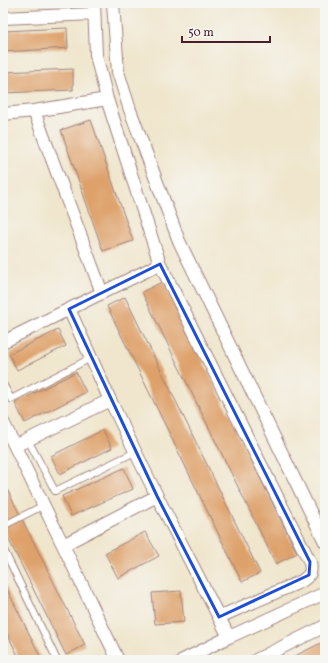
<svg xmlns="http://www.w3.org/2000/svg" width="328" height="663" font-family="Vollkorn,serif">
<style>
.building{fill:#dea16a}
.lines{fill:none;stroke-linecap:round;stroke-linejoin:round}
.lane-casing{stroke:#9d827c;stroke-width:8}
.street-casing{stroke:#9d827c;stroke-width:14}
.lane{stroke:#fff;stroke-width:6}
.street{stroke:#fff;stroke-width:12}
.marked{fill:none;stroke:#1d4ed8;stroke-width:3;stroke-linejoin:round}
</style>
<rect width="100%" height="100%" fill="#f6f6f2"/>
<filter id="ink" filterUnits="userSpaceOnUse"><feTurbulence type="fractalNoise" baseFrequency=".025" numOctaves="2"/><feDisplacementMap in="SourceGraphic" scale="8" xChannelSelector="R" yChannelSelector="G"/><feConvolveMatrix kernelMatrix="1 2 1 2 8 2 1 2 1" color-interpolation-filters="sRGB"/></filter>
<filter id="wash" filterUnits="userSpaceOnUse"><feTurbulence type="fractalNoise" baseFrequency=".012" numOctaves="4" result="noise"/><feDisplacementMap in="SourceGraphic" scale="16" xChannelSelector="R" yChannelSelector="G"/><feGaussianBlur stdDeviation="0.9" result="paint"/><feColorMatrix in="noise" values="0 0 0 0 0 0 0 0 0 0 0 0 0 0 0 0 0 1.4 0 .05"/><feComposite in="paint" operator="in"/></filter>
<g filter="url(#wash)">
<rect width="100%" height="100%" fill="#f0e6cd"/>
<g id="blocks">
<path class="building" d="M67,28L68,48L3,52V31Z
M73,69V90L3,93V72Z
M91,120L133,241L103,251L61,130Z
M164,281L297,553L276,564L142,292Z
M125,297L260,573L242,582L107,306Z
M58,330L66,346L17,370L9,354Z
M76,372L86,392L25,423L15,403Z
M103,430L112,448L60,474L51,456Z
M124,468L133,489L71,516L62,496Z
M3,481L85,645L66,655L3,528Z
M145,532L159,556L118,578L105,553Z
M3,581L42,660H20L3,625Z
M181,591L184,622L155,624L152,593Z
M325,641V660H287Z"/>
</g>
</g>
<g filter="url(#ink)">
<use href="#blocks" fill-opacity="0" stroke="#9d827c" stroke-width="1"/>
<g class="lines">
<g class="lane-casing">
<path id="lane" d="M3,384L11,399L91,358
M28,440L55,491L135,452
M3,526L44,505
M3,548L56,658"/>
</g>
<g class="street-casing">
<path id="street" d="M94,3L96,55L107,99L160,264L310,562C312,573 310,575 302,581L219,617
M113,3L118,72L130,110L179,241L325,542
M3,18L94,14
M34,111L107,99
M3,114L34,111L102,293
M69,309L110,400L157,496L229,637
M3,342L160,264
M3,422L63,545L118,660
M15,446L110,400
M63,545L157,496
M183,660L229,637L325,593
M256,660L325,626"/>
</g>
<use href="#lane" class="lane"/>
<use href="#street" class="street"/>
</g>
</g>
<path class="marked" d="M160,264L310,562L309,575L219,617L157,496L69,309Z"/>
<rect width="328" height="663" fill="none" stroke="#f6f6f2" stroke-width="16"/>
<path d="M182 36v6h88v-6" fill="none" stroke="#4a1f2b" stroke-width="2"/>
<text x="188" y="36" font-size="12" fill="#4a1f2b" stroke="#f6f6f2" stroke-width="3" paint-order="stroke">50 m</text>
</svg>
